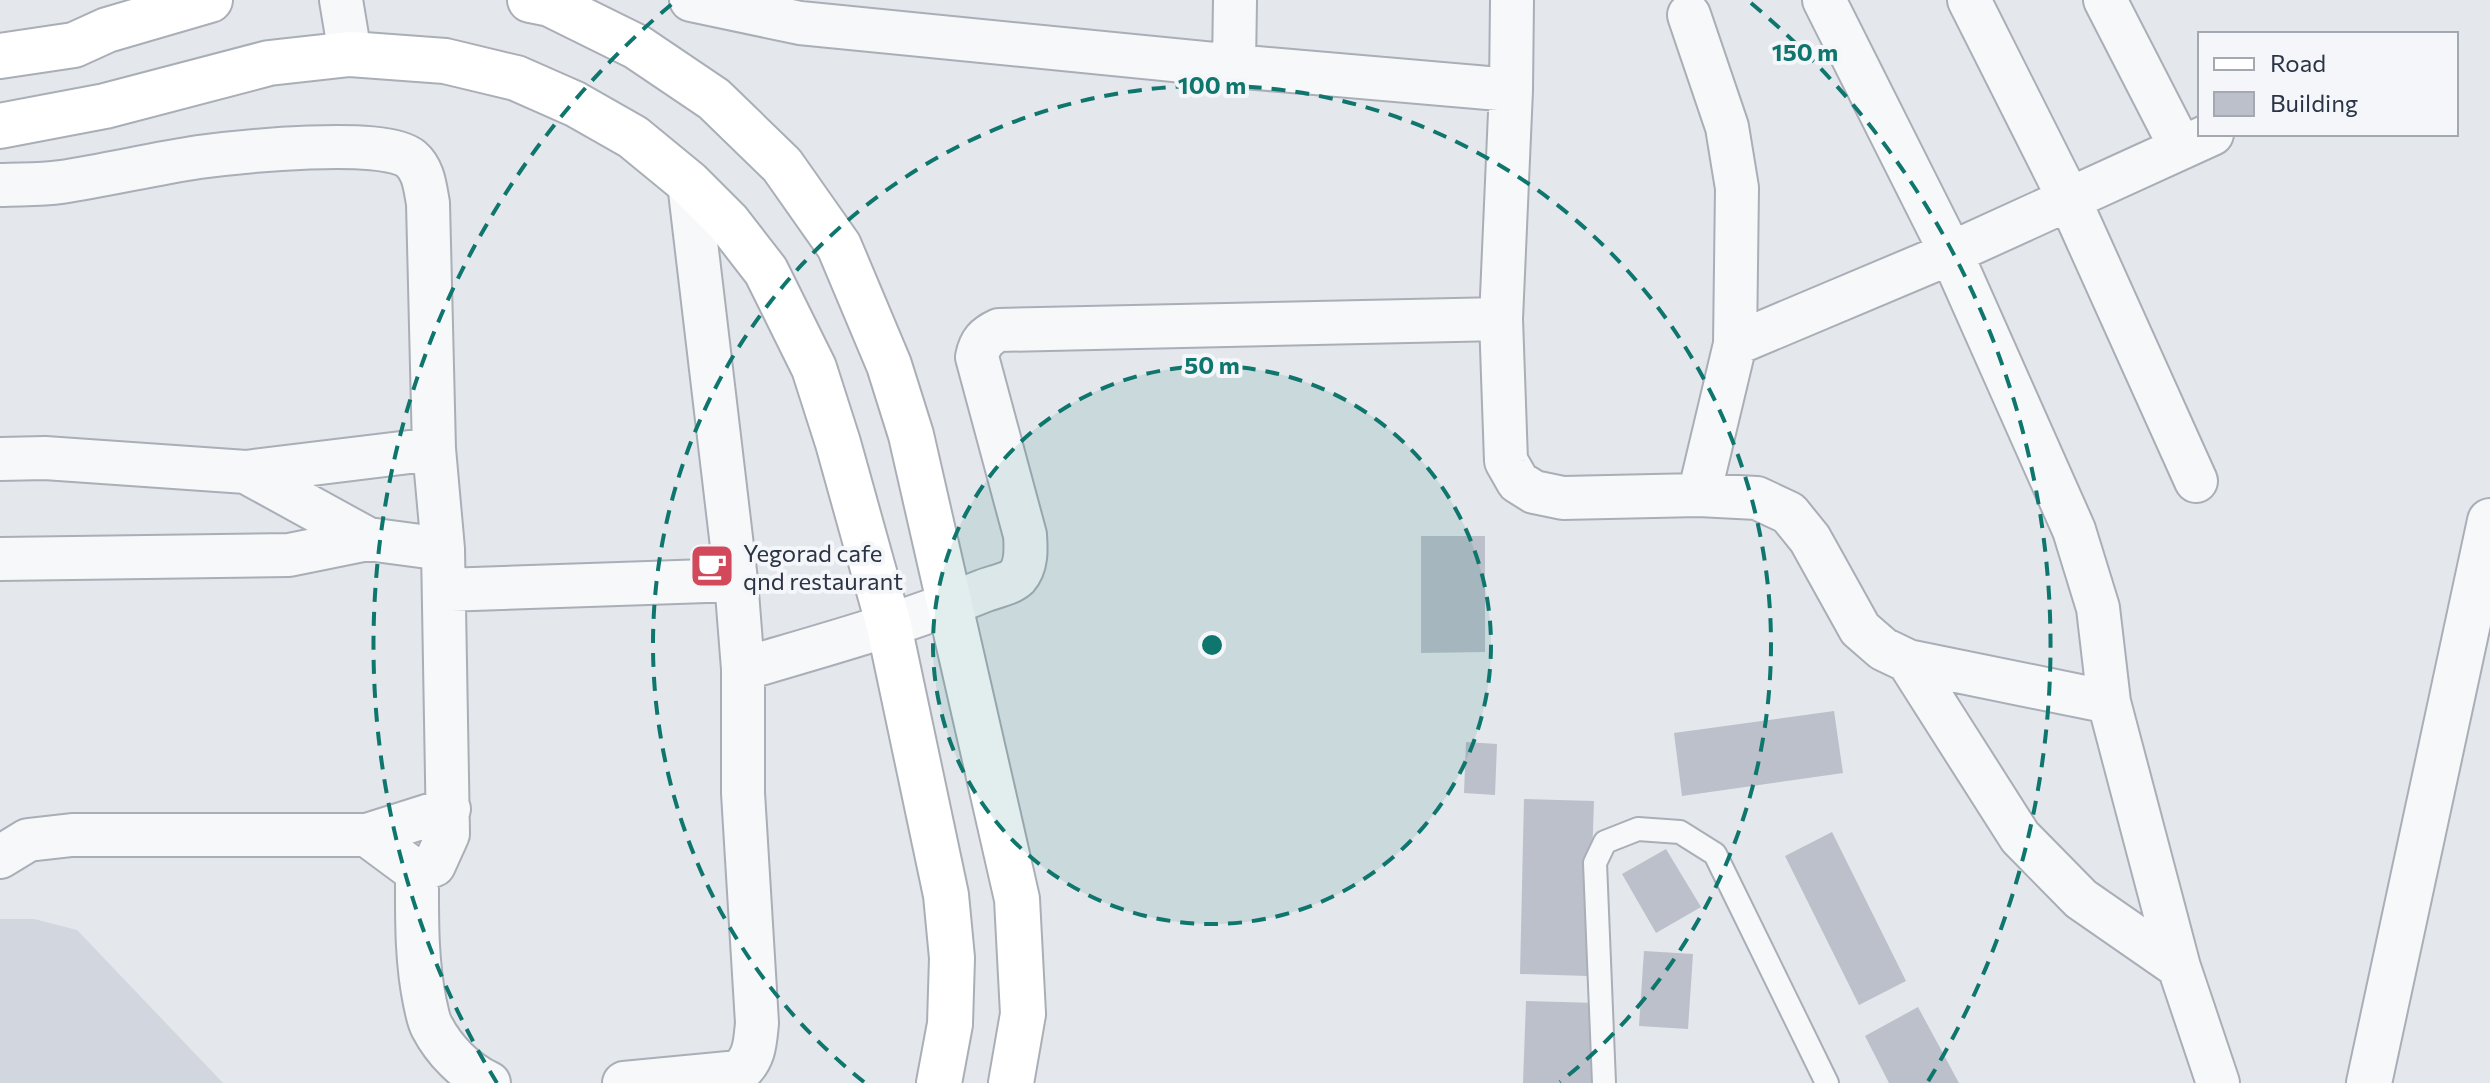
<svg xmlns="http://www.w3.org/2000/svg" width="2490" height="1083" font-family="Commissioner,sans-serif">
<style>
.built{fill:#d2d6de}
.building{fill:#bbc0ca}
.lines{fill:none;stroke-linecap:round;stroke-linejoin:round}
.service-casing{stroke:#a9aeb7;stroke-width:26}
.minor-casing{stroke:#a9aeb7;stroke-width:46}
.tertiary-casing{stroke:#a9aeb7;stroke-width:48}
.secondary-casing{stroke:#a9aeb7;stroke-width:48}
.service{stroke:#f7f8fa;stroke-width:22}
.minor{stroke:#f7f8fa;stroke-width:42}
.tertiary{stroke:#f7f8fa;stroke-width:44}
.secondary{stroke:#fff;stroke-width:44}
.ring{fill:none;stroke:#0f766e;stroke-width:4;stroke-dasharray:14 10}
.labels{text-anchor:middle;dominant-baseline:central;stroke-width:8;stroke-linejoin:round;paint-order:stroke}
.poi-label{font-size:24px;fill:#2b3445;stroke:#f4f6f9;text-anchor:start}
.centre{fill:#0f766e;stroke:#f4f6f9;stroke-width:4}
.ring-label{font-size:24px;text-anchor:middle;font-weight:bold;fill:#0f766e;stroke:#f4f6f9;stroke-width:8;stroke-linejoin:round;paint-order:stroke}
</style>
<rect width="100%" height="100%" fill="#e4e7ec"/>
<path class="built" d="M0,919H34L77,930L223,1083H0Z"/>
<path class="building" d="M1421,536H1485V652L1421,653Z
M1834,711L1843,773L1682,796L1674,733Z
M1466,742L1497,744L1495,795L1464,793Z
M1524,799L1594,801L1588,976L1520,974Z
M1832,832L1906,981L1859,1005L1785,856Z
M1666,849L1701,907L1656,933L1622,874Z
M1644,951L1693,954L1688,1029L1639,1026Z
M1526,1001L1597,1003L1595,1083H1523Z
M1918,1007L1959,1083H1889L1865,1036Z"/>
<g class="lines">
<g class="service-casing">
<path id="service" d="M1604,1083L1595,863L1605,842L1638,829L1680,832L1715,854L1827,1083"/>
</g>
<g class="minor-casing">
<path id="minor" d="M341,0L350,54
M691,0L800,23L1234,66L1511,90
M1512,0L1511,90L1501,319L1506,461L1518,482L1534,492L1563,498L1699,495L1757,498L1789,513L1810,539L1860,629L1883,649L1908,661L2109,702
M1824,0L1951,253L2074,530L2098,608L2109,702L2179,967L2218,1083
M1969,0L2069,199L2196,481
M2105,0L2181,148
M1689,15L1727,127L1737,188L1735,344L1699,495
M1234,66L1235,0
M689,183L736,580L743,669C824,645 905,623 983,591C993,587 1010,584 1017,577C1027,566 1026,549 1025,535L977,357C980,342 986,336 999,330L1501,319
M0,185C20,184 41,185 61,182C107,175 153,164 199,157C237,152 384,136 411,159C424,170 425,188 428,203L434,449L246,472
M1735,344L1951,253L2212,134
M434,449L443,549
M0,459L45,458L246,472L368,539L443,549L448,834L434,865L417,872L367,835
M0,559L289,555L368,539
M444,590L736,580
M1908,661L2020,837L2081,899L2179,967
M0,857L28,840L72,835H367L449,809
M417,872C417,916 416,960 425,1003C427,1011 428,1020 432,1027C444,1050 465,1072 489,1083
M624,1083L739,1072C755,1058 755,1043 757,1023L743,793V669"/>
</g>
<g class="tertiary-casing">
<path id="tertiary" d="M2369,1083L2490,521"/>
</g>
<g class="secondary-casing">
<path id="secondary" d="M530,0L550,4L637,47L714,99L782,165L839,246L889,365L911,435L1017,899L1023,1014L1011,1083
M0,56L74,45L107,30L210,0
M0,126L105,106L269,63L350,54L445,61L516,78L575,104L633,137L689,183L728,222L766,271L814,368L838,443L889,626L946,895L952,958L950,1024L939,1083"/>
</g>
<use href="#service" class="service"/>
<use href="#minor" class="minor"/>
<use href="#tertiary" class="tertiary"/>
<use href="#secondary" class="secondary"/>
</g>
<circle cx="1212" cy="645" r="279" fill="#0f766e" fill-opacity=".12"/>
<g class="ring">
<circle cx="1212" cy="645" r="279"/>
<path d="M864 1082A559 559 0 1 1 1560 1082"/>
<path d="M497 1083A838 838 0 0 1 673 3M1751 3A838 838 0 0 1 1927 1083"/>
</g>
<defs>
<g id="cafe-square" transform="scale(2.3)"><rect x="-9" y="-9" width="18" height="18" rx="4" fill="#d1495b" stroke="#f4f6f9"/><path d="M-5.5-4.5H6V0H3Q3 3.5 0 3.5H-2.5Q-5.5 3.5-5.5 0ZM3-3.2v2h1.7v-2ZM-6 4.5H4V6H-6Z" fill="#fff"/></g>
</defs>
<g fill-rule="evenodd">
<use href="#cafe-square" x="712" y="566"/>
</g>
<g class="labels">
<g class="poi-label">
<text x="743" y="552">Yegorad cafe<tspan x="743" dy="28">qnd restaurant</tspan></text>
</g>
</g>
<circle cx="1212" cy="645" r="12" class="centre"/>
<g class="ring-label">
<text x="1805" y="61">150 m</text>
<text x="1212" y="94">100 m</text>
<text x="1212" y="374">50 m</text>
</g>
<rect x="2198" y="32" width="260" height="104" fill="#f4f6f9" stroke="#a4a8b1" stroke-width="2"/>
<rect x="2214" y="58" width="40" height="12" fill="#ffffff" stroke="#a4a8b1" stroke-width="2"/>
<text x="2270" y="72" font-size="24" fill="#2b3445">Road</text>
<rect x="2214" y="92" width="40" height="24" fill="#bbc0ca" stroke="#a4a8b1" stroke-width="2"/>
<text x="2270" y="112" font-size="24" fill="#2b3445">Building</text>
</svg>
